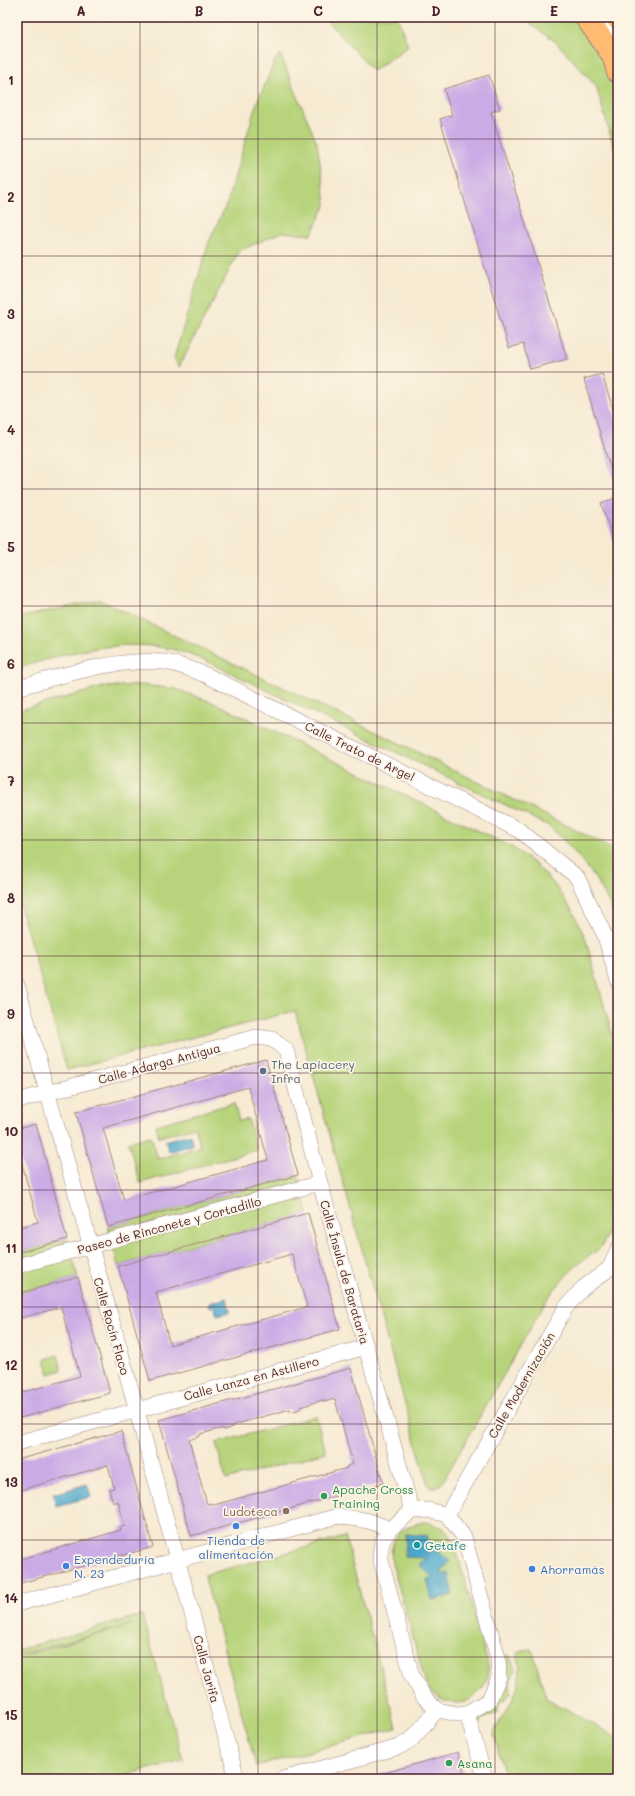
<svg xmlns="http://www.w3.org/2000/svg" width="635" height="1796" font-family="Mali,sans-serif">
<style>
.green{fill:#b7d47b;stroke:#807a53}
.water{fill:#4ca7ca;stroke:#4b637a}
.building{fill:#caabe6;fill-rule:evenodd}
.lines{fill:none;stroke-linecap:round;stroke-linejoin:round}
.street-casing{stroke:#a0847e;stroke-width:16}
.highway-casing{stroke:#a0847e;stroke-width:24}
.street{stroke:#fff;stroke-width:15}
.highway{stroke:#ffbb71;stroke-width:22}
.grid{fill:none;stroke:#4a1f2b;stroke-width:1;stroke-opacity:0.55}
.service-dot{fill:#5c6f8a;stroke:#fcf5e5;stroke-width:1.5}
.leisure-dot{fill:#2e9e5b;stroke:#fcf5e5;stroke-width:1.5}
.education-dot{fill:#8d6e63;stroke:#fcf5e5;stroke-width:1.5}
.shop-dot{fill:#3f7fe0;stroke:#fcf5e5;stroke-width:1.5}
.culture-dot{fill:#0f9aa8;stroke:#fcf5e5;stroke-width:1.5}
.labels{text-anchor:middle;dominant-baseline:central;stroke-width:3.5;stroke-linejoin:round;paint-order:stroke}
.street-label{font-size:12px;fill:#4a1f2b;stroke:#fcf5e5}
.service-label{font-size:12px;fill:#4e5e75;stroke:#fcf5e5;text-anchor:start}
.leisure-label{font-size:12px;fill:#27864d;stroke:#fcf5e5;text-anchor:start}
.education-label{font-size:12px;fill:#785e54;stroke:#fcf5e5;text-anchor:end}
.shop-label{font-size:12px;fill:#366cbe;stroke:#fcf5e5;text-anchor:start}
.culture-label{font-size:12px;fill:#0d838f;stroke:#fcf5e5;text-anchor:start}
.neatline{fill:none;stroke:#4a1f2b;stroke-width:1.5}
.grid-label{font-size:13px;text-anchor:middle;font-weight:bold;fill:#4a1f2b}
</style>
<rect width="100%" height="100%" fill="#fcf5e5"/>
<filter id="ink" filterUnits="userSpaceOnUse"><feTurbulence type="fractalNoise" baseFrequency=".025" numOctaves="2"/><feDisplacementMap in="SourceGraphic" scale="8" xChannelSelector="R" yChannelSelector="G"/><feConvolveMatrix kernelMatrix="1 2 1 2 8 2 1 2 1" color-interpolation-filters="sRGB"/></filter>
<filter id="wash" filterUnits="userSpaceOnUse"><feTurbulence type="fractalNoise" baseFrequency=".012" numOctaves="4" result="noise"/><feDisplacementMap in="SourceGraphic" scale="16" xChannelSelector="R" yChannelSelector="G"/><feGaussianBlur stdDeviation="0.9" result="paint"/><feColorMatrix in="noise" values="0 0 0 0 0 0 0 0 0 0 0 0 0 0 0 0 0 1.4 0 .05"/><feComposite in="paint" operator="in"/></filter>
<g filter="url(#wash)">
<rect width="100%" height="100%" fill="#f6ead2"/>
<path class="green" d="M323,17H397L408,46L373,71Z
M521,17H596L618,101V161L596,86L556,42Z
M280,54L317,143L326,204L311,235L282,232L239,251L179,367L174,358L209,242L227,203L256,105L275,61Z
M100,600L395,741L618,851V926C602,881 583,859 549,826L204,660C192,656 179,650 166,648C116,639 64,653 17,669V618Z
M142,685L176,689L217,704L512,847L536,865L554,884L573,912L585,937L618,1055V1191C607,1207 613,1228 603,1244C597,1253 587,1256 579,1263C567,1274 557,1286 547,1299L442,1483L436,1488H430L427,1482L295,1011L67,1070L17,896V711L103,687Z
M234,1103L239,1121L248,1119L257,1150L140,1183L128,1142L151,1136L158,1159L200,1147L195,1127L159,1137L156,1125Z
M298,1175L308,1213L118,1266L108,1227Z
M67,1239L78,1277L17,1294V1253Z
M58,1355L62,1370L49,1374L45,1359Z
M316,1416L326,1452L226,1480L216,1443Z
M425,1522C440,1524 449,1531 455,1545L488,1665C490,1703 445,1718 426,1684L392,1563C388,1539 402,1524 425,1522Z
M345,1537L397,1728L256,1766L204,1575Z
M142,1615L183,1760L111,1779H17V1657L133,1624L17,1655V1650Z
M532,1649L546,1698L618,1738V1779H506L494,1735C496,1726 500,1720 505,1713C518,1693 523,1676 517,1653Z
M506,1655H509L515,1668L510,1683L511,1693L499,1705L497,1713L481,1719L479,1727L477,1728V1718C501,1701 512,1685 506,1655Z"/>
<path class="water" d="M190,1134L193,1145L169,1152L165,1141Z
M227,1298L230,1312L217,1315L214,1306L210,1307L209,1303Z
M87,1484L91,1497L56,1506L53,1494Z
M406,1534L428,1536L427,1555L433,1548L450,1561L440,1575L448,1573L453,1595L432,1600L427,1579L433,1577L419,1565L425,1558L405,1557Z"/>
<g id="blocks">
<path class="building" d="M489,75L500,109L491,112L567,359L530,369L523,344L509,348L440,119L452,115L444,89Z
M602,374L618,425V483L615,484L584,379Z
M618,497V548H616L601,503Z
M266,1060L298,1175L108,1227L76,1112ZM248,1087L268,1160L124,1200L103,1128Z
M36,1124L67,1239L17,1253V1228L38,1222L19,1153H17V1129Z
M308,1213L340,1329L150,1381L118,1266ZM292,1254L307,1307L170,1345L156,1292Z
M78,1277L110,1393L17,1419V1394L80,1376L61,1307L17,1319V1294Z
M351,1368L383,1483L191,1536L159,1420ZM335,1399L353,1464L347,1466V1468L214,1505L213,1503L207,1504L189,1440L200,1436V1434L223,1428L224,1430L233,1427V1425L290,1409L291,1412L300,1409V1407L323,1400L324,1402Z
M121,1431L153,1547L17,1584V1560L121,1530L120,1527L125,1526L118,1501L113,1503L109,1489L114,1488L108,1465L17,1491V1460Z
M458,1752L466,1779H374V1776Z"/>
</g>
</g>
<g filter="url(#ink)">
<use href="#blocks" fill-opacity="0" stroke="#a0847e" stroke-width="1"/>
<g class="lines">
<g class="street-casing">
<path id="street" d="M602,17L610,43
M17,688C65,675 114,658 165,662C179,664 193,670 206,675L519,830L577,877L605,936L618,981
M17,985L126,1371L237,1779
M17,1101L256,1037L272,1039L286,1050L320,1183L412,1511
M17,1266L320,1183
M17,1443L366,1347
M428,1510L447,1515L464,1537L498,1658L499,1677L489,1700L467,1713L458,1714L437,1710L424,1697L412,1676L380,1557L382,1542L390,1529L412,1511Z
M447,1515L566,1307L583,1288L610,1268L618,1249
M17,1604L338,1516L369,1521L390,1529
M467,1713L485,1779
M283,1779L399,1747L412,1739L437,1710"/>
</g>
<g class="highway-casing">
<path id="highway" d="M586,17L613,55L618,72
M618,17V19"/>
</g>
<use href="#street" class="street"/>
<use href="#highway" class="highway"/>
</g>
</g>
<path class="grid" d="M140,17V1779M258,17V1779M377,17V1779M495,17V1779M17,139H618M17,256H618M17,372H618M17,489H618M17,606H618M17,723H618M17,840H618M17,956H618M17,1073H618M17,1190H618M17,1307H618M17,1424H618M17,1540H618M17,1657H618"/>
<circle class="service-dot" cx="263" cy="1071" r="4"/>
<g class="leisure-dot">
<circle cx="324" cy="1496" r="4"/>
<circle cx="449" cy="1763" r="4"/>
</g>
<circle class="education-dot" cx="286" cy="1511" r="4"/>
<g class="shop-dot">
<circle cx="236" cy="1526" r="4"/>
<circle cx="66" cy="1566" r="4"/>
<circle cx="532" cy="1569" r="4"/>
</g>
<circle class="culture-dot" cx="417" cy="1545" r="4"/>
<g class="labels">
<g class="street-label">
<text transform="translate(360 751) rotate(26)">Calle Trato de Argel</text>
<text transform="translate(159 1063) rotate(-15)">Calle Adarga Antigua</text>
<text transform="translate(169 1225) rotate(-15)">Paseo de Rinconete y Cortadillo</text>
<text transform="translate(345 1272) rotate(74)">Calle Ínsula de Barataria</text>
<text transform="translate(112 1326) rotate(74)">Calle Rocín Flaco</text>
<text transform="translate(251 1378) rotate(-15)">Calle Lanza en Astillero</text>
<text transform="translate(521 1385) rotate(-60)">Calle Modernización</text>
<text transform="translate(207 1669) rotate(75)">Calle Jarifa</text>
</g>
<g class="service-label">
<text x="271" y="1064">The Lapiacery<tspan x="271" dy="14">Infra</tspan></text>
</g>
<g class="leisure-label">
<text x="332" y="1489">Apache Cross<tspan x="332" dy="14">Training</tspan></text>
<text x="457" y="1763">Asana</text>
</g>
<g class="education-label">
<text x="278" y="1511">Ludoteca</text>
</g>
<g class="shop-label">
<text x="236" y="1540" text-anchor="middle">Tienda de<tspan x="236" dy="14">alimentación</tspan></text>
<text x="74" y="1559">Expendeduría<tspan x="74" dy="14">N. 23</tspan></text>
<text x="540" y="1569">Ahorramás</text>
</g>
<g class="culture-label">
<text x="425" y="1545">Getafe</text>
</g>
</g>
<rect width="635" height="1796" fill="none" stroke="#fcf5e5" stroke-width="44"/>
<rect x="22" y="22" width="591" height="1752" class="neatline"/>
<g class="grid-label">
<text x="81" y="16">A</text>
<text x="199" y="16">B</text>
<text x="318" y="16">C</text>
<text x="436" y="16">D</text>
<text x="554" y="16">E</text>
<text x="11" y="85">1</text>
<text x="11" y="202">2</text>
<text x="11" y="319">3</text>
<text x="11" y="435">4</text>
<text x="11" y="552">5</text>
<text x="11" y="669">6</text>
<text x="11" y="786">7</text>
<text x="11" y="903">8</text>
<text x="11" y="1019">9</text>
<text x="11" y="1136">10</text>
<text x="11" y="1253">11</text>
<text x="11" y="1370">12</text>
<text x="11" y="1487">13</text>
<text x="11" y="1603">14</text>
<text x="11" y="1720">15</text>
</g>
</svg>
